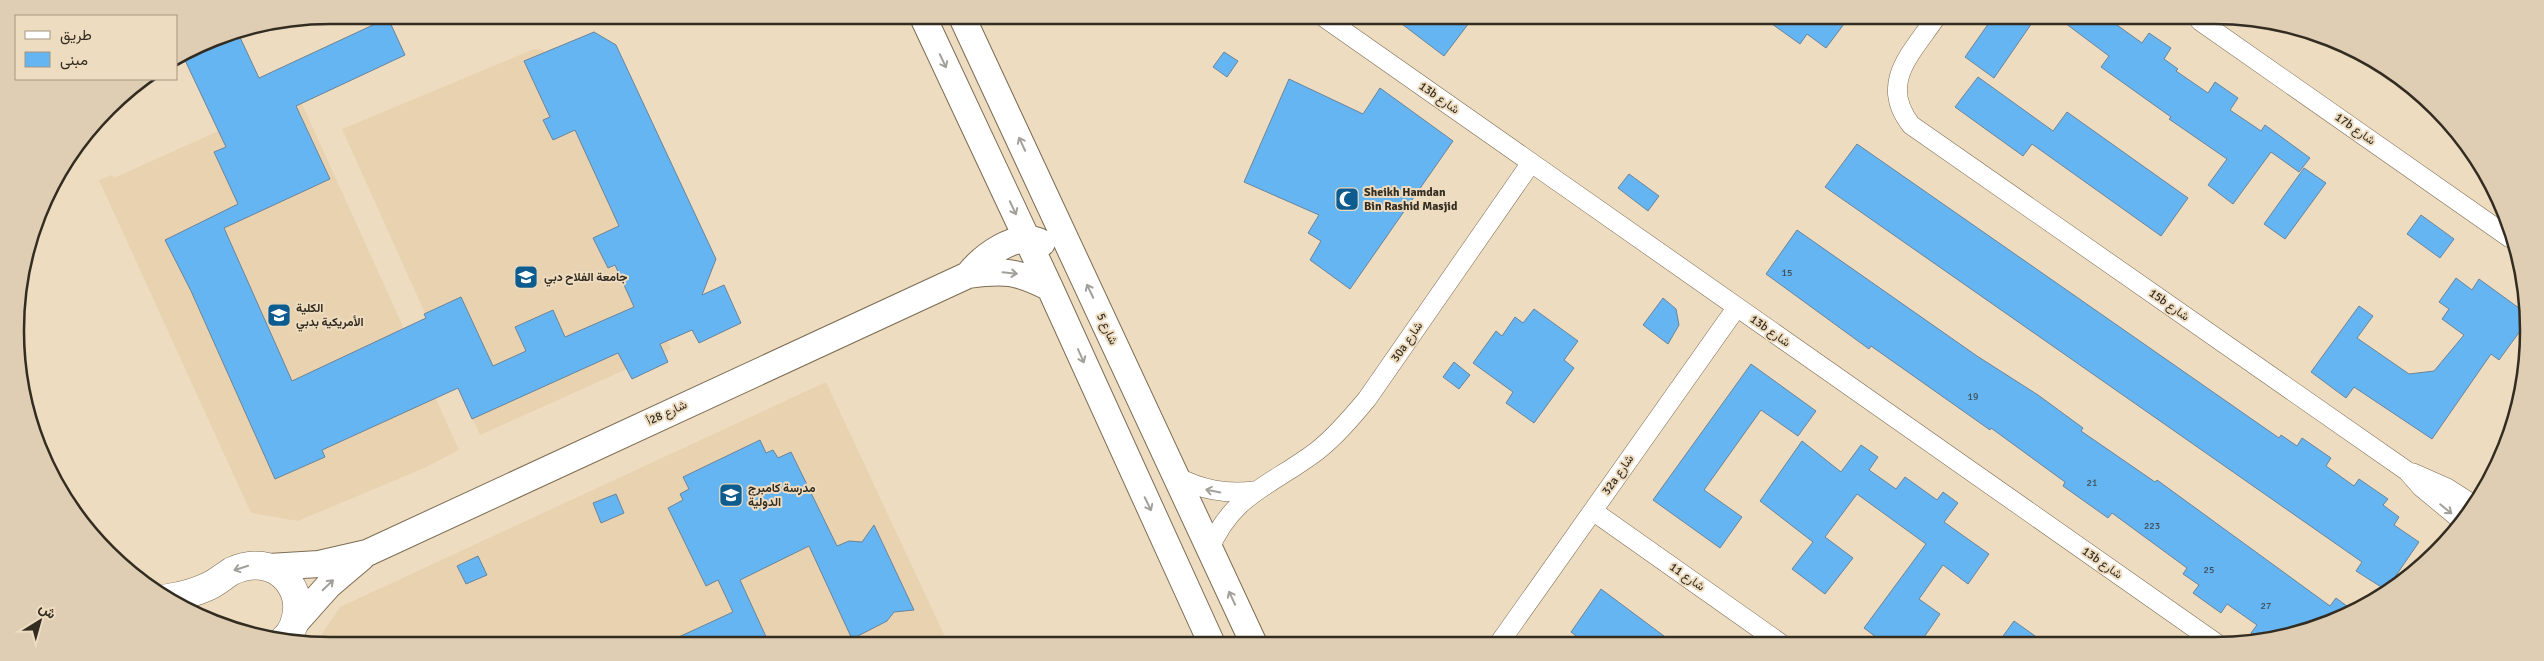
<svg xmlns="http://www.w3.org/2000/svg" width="2544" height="661" font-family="Signika,Vazirmatn,sans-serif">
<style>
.built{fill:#e9d2af}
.building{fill:#65b5f3;stroke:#6b8498}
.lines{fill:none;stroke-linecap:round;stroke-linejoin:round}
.street-casing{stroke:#7c6c53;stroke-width:20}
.secondary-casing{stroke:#7c6c53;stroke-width:28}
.highway-casing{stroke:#7c6c53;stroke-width:29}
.street{stroke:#fff;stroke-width:19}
.secondary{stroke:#fff;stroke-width:26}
.highway{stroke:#fff;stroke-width:28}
.oneway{stroke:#a3a09b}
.labels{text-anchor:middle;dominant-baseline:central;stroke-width:4;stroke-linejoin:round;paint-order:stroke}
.number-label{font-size:10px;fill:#404e56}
.street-label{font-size:12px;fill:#332c21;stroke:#eedcc0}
.poi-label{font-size:12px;font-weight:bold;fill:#332c21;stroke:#eedcc0;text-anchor:start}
.rim{fill:none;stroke:#332c21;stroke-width:2.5}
</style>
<rect width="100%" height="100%" fill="#eedcc0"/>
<path class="built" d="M534,49L543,50L612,205L671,349L480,435L342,129Z
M298,95L459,450L424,468L298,521L251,513L99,180L112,175L114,178Z
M826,382L947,641L318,640L340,607Z"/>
<path class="building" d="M388,18L405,55L296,106L330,179L224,228L292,381L426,318L424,314L461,297L493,366L526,351L515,327L553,310L565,337L634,307L615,265L608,268L593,238L619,226L575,130L553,140L543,120L550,117L524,61L594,32L616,45L716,259L702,295L724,285L741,323L699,343L692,330L660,344L668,362L632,379L618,353L472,419L458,388L322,450L325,457L275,479L191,291L165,240L238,204L214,152L226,147L183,56L210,39L238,33L259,78Z
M1394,18H1453L1472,19L1444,56Z
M1765,19H1779L1847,20L1826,48L1807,34L1800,44Z
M1991,20H2034L1994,78L1965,57Z
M2061,20H2110L2142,43L2149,33L2171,48L2164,59L2178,69L2176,71L2208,93L2215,82L2238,98L2230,110L2261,131L2265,125L2310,158L2299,172L2271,152L2233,204L2208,185L2227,159L2169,119L2171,117L2101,67L2109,56Z
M1224,52L1238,61L1227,77L1213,67Z
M1978,77L2053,131L2067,112L2188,198L2161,236L2032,144L2023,156L1955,107Z
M1289,79L1363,114L1380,88L1453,141L1350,289L1310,260L1321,241L1308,233L1319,215L1244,182Z
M1857,144L2279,438L2281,435L2297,446L2302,438L2331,458L2326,466L2354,486L2359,479L2388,499L2383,505L2399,517L2394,525L2419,542L2386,590L2356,571L2362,562L1825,187Z
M2304,168L2326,183L2285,239L2264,224Z
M1629,174L1659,196L1648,211L1618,188Z
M2421,215L2454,239L2440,258L2407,234Z
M1797,230L1977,356L2038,395L2083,428L2081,431L2155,482L2157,480L2330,606L2336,598L2355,612L2262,641L2251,633L2257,625L2227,604L2221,613L2193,593L2199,585L2183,574L2187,568L2112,513L2108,518L2063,486L2065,482L1991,428L1990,430L1871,346L1869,349L1766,274Z
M2456,278L2472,290L2479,279L2523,311V327L2499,360L2491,354L2432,439L2354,387L2346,398L2311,372L2359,306L2373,316L2357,338L2409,374L2434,371L2464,335L2442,319L2449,309L2439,302Z
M1663,298L1676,309L1679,325L1668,344L1643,325Z
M1534,309L1578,341L1564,360L1574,368L1534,423L1506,403L1513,392L1473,363L1496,331L1502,336L1515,317L1523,323Z
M1454,362L1470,375L1459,389L1443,377Z
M1751,364L1816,411L1798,436L1761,410L1704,490L1742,517L1720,548L1653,500Z
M760,440L766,453L773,450L778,458L791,452L837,546L849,541L862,542L874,525L914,610L894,612L887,621L852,639L809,546L740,580L768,641H670L733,612L718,580L706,586L668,508L683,500L680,494L689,489L683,477Z
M1802,441L1841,472L1861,445L1878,457L1869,470L1896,489L1905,477L1937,500L1943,492L1958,503L1944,522L1989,554L1968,584L1943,565L1919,599L1940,614L1920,643H1884L1864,628L1926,544L1857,494L1825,537L1853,558L1825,594L1792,569L1813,542L1760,501Z
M616,494L624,513L601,523L593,503Z
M478,556L487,575L466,584L457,566Z
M1601,589L1672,642H1584L1571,632Z
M2014,621L2045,643H1998Z"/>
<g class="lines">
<g class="street-casing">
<path id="street" d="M1325,18L2216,643
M1934,20C1910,55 1879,84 1911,125L2407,471L2421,487L2461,520
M2200,21L2510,238
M2413,473L2447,488L2472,504
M1175,476C1202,490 1224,494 1254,491
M1593,511L1780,643
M1209,550C1233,493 1271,486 1317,451C1336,436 1352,417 1367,399L1531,163
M1500,642L1737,307"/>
</g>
<g class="secondary-casing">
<path id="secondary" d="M923,17L1050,288L1211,642
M962,17L1253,642
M968,275C982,257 1018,229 1042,243
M269,567L319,564L367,553L968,275C1005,270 1017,271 1050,288
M296,622L329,585L362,557"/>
</g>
<g class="highway-casing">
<path id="highway" d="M168,598C183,596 196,592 209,586C217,582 224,576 232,571C251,562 274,563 288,581C294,589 298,599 297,610C296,622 293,632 283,640"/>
</g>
<use href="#street" class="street"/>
<use href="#secondary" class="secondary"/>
<use href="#highway" class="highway"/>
</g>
<defs><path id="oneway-shaft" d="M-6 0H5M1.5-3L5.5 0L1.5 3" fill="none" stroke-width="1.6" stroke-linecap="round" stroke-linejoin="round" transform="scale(1.25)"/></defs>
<g class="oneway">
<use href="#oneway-shaft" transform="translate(943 61) rotate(65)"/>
<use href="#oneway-shaft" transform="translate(1022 144) rotate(-115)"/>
<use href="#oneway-shaft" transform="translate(1013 208) rotate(65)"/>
<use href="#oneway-shaft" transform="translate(1010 273) rotate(6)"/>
<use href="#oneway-shaft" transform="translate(1090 291) rotate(-115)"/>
<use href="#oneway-shaft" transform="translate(1081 356) rotate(66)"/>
<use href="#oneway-shaft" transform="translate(1213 491) rotate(-169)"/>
<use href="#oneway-shaft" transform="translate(1148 504) rotate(64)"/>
<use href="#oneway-shaft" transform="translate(2446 509) rotate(39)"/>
<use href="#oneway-shaft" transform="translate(241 568) rotate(162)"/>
<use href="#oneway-shaft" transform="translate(328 585) rotate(-44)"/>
<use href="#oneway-shaft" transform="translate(1232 598) rotate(-115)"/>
</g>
<defs>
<g id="mosque-square" transform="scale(1.25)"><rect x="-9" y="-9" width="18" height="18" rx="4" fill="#0d5c8f" stroke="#eedcc0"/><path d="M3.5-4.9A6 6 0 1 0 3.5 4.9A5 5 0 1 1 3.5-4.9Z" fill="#fff"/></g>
<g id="university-square" transform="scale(1.25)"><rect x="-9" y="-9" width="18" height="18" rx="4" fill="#0d5c8f" stroke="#eedcc0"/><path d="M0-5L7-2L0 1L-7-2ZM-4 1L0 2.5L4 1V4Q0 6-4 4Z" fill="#fff"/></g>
<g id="school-square" transform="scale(1.25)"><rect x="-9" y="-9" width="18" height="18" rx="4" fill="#0d5c8f" stroke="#eedcc0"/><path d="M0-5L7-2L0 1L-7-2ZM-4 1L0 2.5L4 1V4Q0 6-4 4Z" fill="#fff"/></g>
</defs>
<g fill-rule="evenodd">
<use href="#mosque-square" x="1347" y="199"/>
<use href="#university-square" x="526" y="277"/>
<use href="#university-square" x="279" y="315"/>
<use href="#school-square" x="731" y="495"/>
</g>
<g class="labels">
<g class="number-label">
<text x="1787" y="273">15</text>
<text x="1973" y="397">19</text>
<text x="2092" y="483">21</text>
<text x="2152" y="526">223</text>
<text x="2209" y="570">25</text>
<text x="2266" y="606">27</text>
</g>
<g class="street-label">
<text transform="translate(1439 98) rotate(35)">13b شارع</text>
<text transform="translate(2355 129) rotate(35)">17b شارع</text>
<text transform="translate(2169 305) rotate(35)">15b شارع</text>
<text transform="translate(1107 329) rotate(65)">شارع 5</text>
<text transform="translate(1770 331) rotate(35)">13b شارع</text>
<text transform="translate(1407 342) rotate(-55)">30a شارع</text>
<text transform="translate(667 413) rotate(-25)">شارع 28أ</text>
<text transform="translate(1618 475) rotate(-55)">32a شارع</text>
<text transform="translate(2102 563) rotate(35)">13b شارع</text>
<text transform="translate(1687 577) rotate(35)">شارع 11</text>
</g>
<g class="poi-label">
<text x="1364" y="192">Sheikh Hamdan<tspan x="1364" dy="14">Bin Rashid Masjid</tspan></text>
<text x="544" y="277">جامعة الفلاح دبي</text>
<text x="296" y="308">الكلية<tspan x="296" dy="14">الأمريكية بدبي</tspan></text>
<text x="748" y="488">مدرسة كامبرج<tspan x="748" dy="14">الدولية</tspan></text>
</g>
</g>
<path d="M0 0H2544V661H0ZM330 24H2214A306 306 0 0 1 2520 330V331A306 306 0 0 1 2214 637H330A306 306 0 0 1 24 331V330A306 306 0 0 1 330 24Z" fill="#dfceb3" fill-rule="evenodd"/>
<path class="rim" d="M330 24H2214A306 306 0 0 1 2520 330V331A306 306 0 0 1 2214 637H330A306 306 0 0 1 24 331V330A306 306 0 0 1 330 24Z"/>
<rect x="15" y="15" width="162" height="65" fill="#eedcc0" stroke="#a39680"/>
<rect x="25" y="31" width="25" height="8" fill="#ffffff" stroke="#a39680"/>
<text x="60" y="40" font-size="15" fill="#332c21">طريق</text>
<rect x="25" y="52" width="25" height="15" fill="#65b5f3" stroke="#a39680"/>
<text x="60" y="65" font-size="15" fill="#332c21">مبنى</text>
<g transform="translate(40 621) rotate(37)" stroke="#eedcc0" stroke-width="4" paint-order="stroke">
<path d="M0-4L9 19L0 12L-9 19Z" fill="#332c21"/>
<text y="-8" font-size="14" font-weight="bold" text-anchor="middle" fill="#332c21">ش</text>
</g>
</svg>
